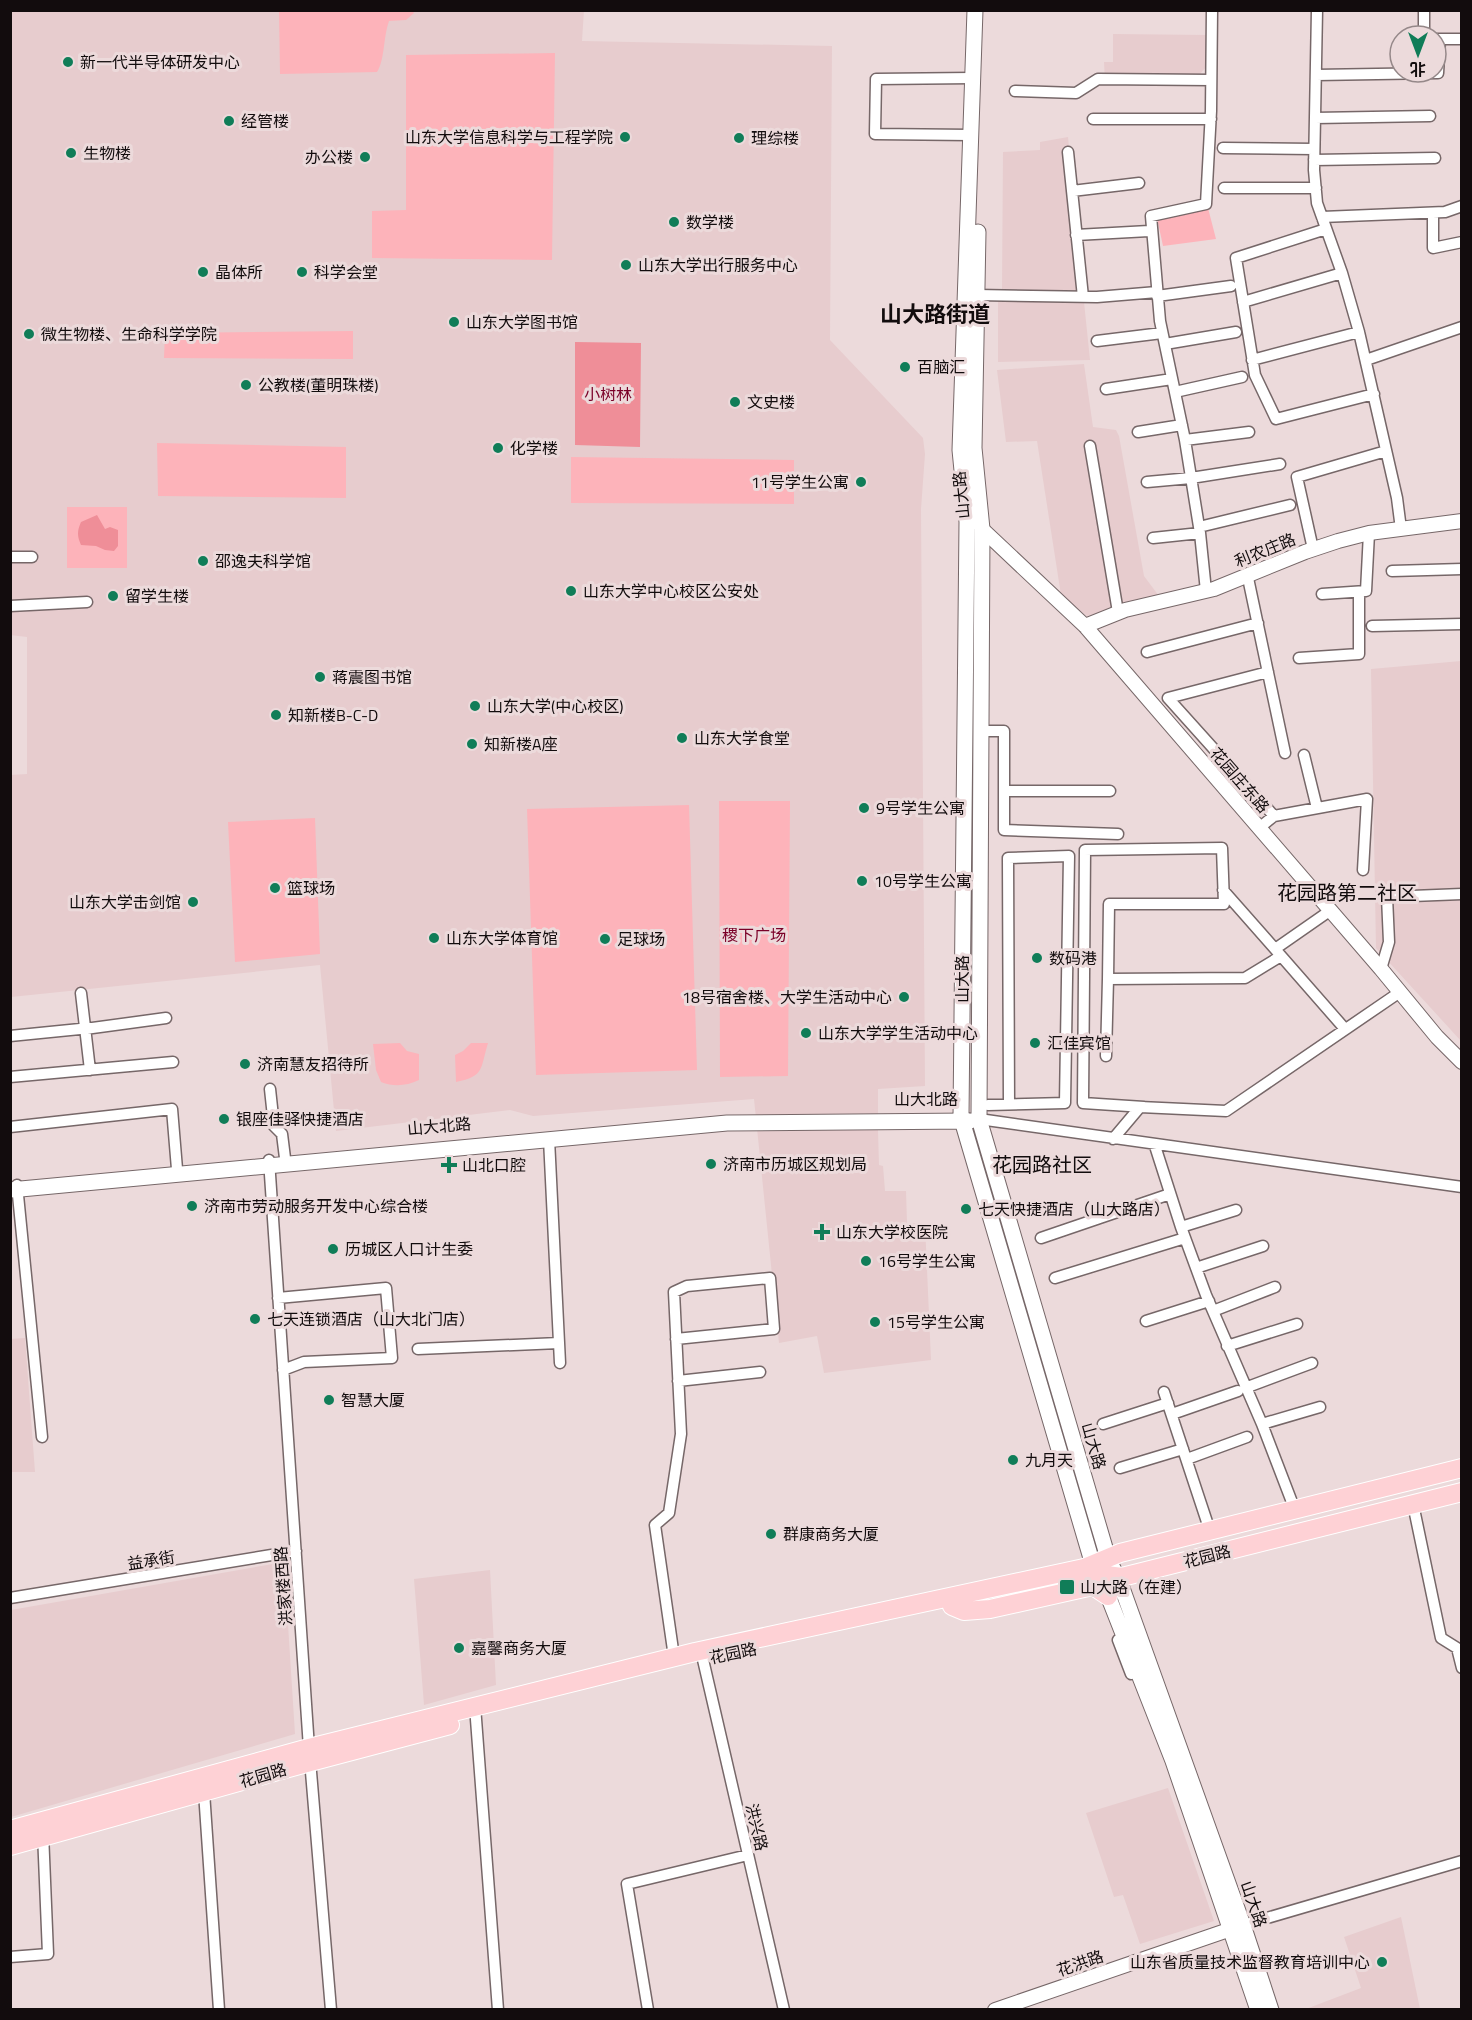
<svg xmlns="http://www.w3.org/2000/svg" width="1472" height="2020" font-family="'Titillium Web','Noto Sans SC',sans-serif">
<style>
.built{fill:#e7ccce}
.green{fill:#fdb3ba}
.forest{fill:#ef8e98}
.lines{fill:none;stroke-linecap:round;stroke-linejoin:round}
.minor-casing{stroke:#766768;stroke-width:13}
.tertiary-casing{stroke:#766768;stroke-width:16}
.secondary-casing{stroke:#766768;stroke-width:17}
.primary-casing{stroke:#fff;stroke-width:20}
.minor{stroke:#fff;stroke-width:10}
.tertiary{stroke:#fff;stroke-width:14}
.secondary{stroke:#fff;stroke-width:15}
.primary{stroke:#fed1d5;stroke-width:18}
.poi-dot{fill:#107d58;stroke:#ecdadb;stroke-width:2}
.labels{text-anchor:middle;dominant-baseline:central;stroke-width:6;stroke-linejoin:round;paint-order:stroke}
.poi-label{font-size:16px;fill:#120c0d;stroke:#ecdadb;text-anchor:start}
.park-label{font-size:16px;fill:#7b0028;stroke:#ecdadb}
.street-label{font-size:16px;fill:#120c0d;stroke:#ecdadb}
.quarter-label{font-size:20px;fill:#120c0d;stroke:#ecdadb}
.district-label{font-size:22px;font-weight:bold;fill:#120c0d;stroke:#ecdadb}
</style>
<rect width="100%" height="100%" fill="#ecdadb"/>
<path class="built" d="M584,10L582,41L832,46L830,340L923,438L925,454L921,509L925,1086L878,1089V1131L879,1165L883,1166L885,1191H906L907,1223L925,1224L931,1360L824,1373L817,1336L779,1343L754,1099L533,1116L510,1110L336,1131L320,965L11,997L10,775L27,774V637L10,635L11,11Z
M1113,34L1207,35L1206,67L1192,83L1105,82L1104,62H1113Z
M1068,137L1083,291L1002,290L1003,152L1040,150V142Z
M998,300L1084,302L1090,360L998,362Z
M1084,364L1093,427L1116,430L1119,436L1144,576L1159,596L1087,616L1061,595L1037,441L1006,442L997,370Z
M1461,661V1041L1376,948L1371,669Z
M25,1338L35,1472H11L10,1339Z
M284,1562L295,1734L11,1817V1610Z
M490,1570L496,1685L424,1705L414,1579Z
M1168,1788L1214,1921L1140,1944L1123,1895L1114,1897L1086,1813Z
M1401,1917L1420,2009H1306L1361,1988L1344,1937Z"/>
<path class="green" d="M412,10L414,13L406,20L389,21C383,38 385,60 377,72L280,74L279,11Z
M555,53L552,260L372,258V211L406,210V55Z
M1208,208L1216,239L1163,246L1157,218Z
M353,331V359L164,358L165,333Z
M157,443L346,447V498L158,496Z
M571,457L794,460V504L571,503Z
M67,507H127V568H67Z
M719,801H790L788,1076L720,1077Z
M689,805L697,1070L536,1075L527,809Z
M315,818L320,954L235,962L228,822Z
M400,1043L407,1051L419,1054V1080C406,1086 394,1087 381,1082L376,1070L373,1044Z
M471,1043H488C480,1069 485,1076 456,1082L455,1055L463,1051Z"/>
<path class="forest" d="M575,342L641,343L640,447L575,445Z
M97,515L105,529L110,527L118,530V546L114,551L105,550L96,546L81,545C77,536 77,531 81,522Z"/>
<g class="lines">
<g class="minor-casing">
<path id="minor" d="M1317,10L1314,170L1317,203L1342,273L1359,332L1397,498L1401,529
M1424,36V10
M1436,39H1462
M1316,75L1438,73L1440,39
M1015,91L1076,93L1098,79L1211,80
M1315,118L1430,116
M1093,119H1211
M971,135L875,134L876,79L973,78
M1223,148L1314,149
M1068,152L1083,297
M1314,160L1435,158
M1224,188H1316
M1072,191L1139,183
M1433,213V248L1462,242
M1322,217L1445,212L1462,206
M1326,229L1236,258L1255,375L1276,419L1374,394
M1076,235L1149,231
M977,295L1097,297L1157,292
M1157,296L1231,286
M1243,302L1342,273
M1097,341L1162,333
M1165,344L1236,332
M1252,360L1359,332
M1366,360L1462,327
M1106,389L1172,379
M1175,392L1242,377
M1138,432L1182,425
M1185,440L1249,432
M1090,446L1118,612
M1147,482L1191,478L1280,464
M1199,527L1290,505
M1153,538L1200,533
M1313,549L1297,477L1386,451
M10,557H32
M1392,571L1462,569
M1248,578L1285,753
M1206,591L1200,533L1185,440L1160,321L1151,216L1206,204L1211,111L1212,10
M1322,594L1366,591L1369,533
M10,606L87,602
M1372,626L1462,624
M1147,652L1258,623
M1299,658L1359,654V592
M1268,672L1168,698L1274,816
M981,731H1004V830L1118,834
M1304,755L1317,808
M1004,791H1110
M1259,828L1274,816L1367,799L1363,870
M1223,890L1275,949
M1331,910L1275,949L1345,1029
M1381,969L1389,942L1387,897L1462,894
M81,993L90,1070
M85,1029L166,1018
M10,1036L90,1028
M1106,1056L1108,979
M10,1077L173,1062
M270,1089L274,1126L282,1134L285,1158
M988,1105L1065,1103L1069,856L1008,858L1009,1104
M1144,1107L1083,1103L1085,850L1222,848L1224,904H1109L1108,979L1245,978L1281,956
M979,1119L1462,1187
M10,1127L172,1109L177,1169
M549,1139L560,1363
M1113,1139L1140,1107L1226,1111L1400,992
M1155,1146L1181,1227L1206,1295L1262,1424L1295,1510
M269,1160L309,1748L331,2010
M17,1185L42,1437
M1181,1227L1236,1210
M1041,1238L1170,1194
M1196,1268L1263,1246
M1055,1278L1185,1238
M278,1298L386,1288L392,1358L304,1362L283,1370
M1213,1311L1275,1287
M1146,1321L1209,1301
M1227,1346L1297,1324
M418,1349L559,1343
M678,1381L760,1372
M1245,1388L1312,1363
M1164,1392L1210,1531
M1172,1414L1238,1391
M1103,1424L1168,1403
M1262,1424L1320,1407
M1187,1459L1247,1437
M1120,1468L1183,1449
M1413,1504L1441,1638L1457,1648L1462,1668
M10,1598L296,1551
M1118,1640L1131,1674
M701,1651L784,2010
M674,1657L655,1525L669,1513L681,1434L674,1292L687,1286L770,1278L774,1329L676,1339
M475,1706L498,2010
M204,1792L219,2010
M1243,1925L1462,1861
M10,1957L48,1954L43,1833
M648,2010L627,1884L748,1855"/>
</g>
<g class="tertiary-casing">
<path id="tertiary" d="M982,529L1085,626L1381,969L1437,1037L1462,1062
M1085,626L1125,610L1214,589L1305,552L1338,541L1369,533L1462,521
M995,2010L1240,1926"/>
</g>
<g class="secondary-casing">
<path id="secondary" d="M975,10L960,450L967,522L961,1117L1093,1565L1105,1588L1173,1761L1258,2010
M978,232L974,448L982,529L979,1119L1108,1558L1121,1585L1243,1925L1271,2010
M10,1190L727,1123L970,1121"/>
</g>
<g class="primary-casing">
<path id="primary" d="M1079,1578L1098,1574L1122,1577L1462,1492
M952,1606L964,1611L990,1609L1093,1586L1108,1596
M10,1830L309,1748L695,1652L1084,1568L1120,1553L1462,1468
M10,1846L310,1762L450,1725"/>
</g>
<use href="#minor" class="minor"/>
<use href="#tertiary" class="tertiary"/>
<use href="#secondary" class="secondary"/>
<use href="#primary" class="primary"/>
</g>
<g class="poi-dot">
<circle cx="68" cy="62" r="6"/>
<circle cx="229" cy="121" r="6"/>
<circle cx="625" cy="137" r="6"/>
<circle cx="739" cy="138" r="6"/>
<circle cx="71" cy="153" r="6"/>
<circle cx="365" cy="157" r="6"/>
<circle cx="674" cy="222" r="6"/>
<circle cx="626" cy="265" r="6"/>
<circle cx="203" cy="272" r="6"/>
<circle cx="302" cy="272" r="6"/>
<circle cx="454" cy="322" r="6"/>
<circle cx="29" cy="334" r="6"/>
<circle cx="905" cy="367" r="6"/>
<circle cx="246" cy="385" r="6"/>
<circle cx="735" cy="402" r="6"/>
<circle cx="498" cy="448" r="6"/>
<circle cx="861" cy="482" r="6"/>
<circle cx="203" cy="561" r="6"/>
<circle cx="571" cy="591" r="6"/>
<circle cx="113" cy="596" r="6"/>
<circle cx="320" cy="677" r="6"/>
<circle cx="475" cy="706" r="6"/>
<circle cx="276" cy="715" r="6"/>
<circle cx="682" cy="738" r="6"/>
<circle cx="472" cy="744" r="6"/>
<circle cx="864" cy="808" r="6"/>
<circle cx="862" cy="881" r="6"/>
<circle cx="275" cy="888" r="6"/>
<circle cx="193" cy="902" r="6"/>
<circle cx="434" cy="938" r="6"/>
<circle cx="605" cy="939" r="6"/>
<circle cx="1037" cy="958" r="6"/>
<circle cx="904" cy="997" r="6"/>
<circle cx="806" cy="1033" r="6"/>
<circle cx="1035" cy="1043" r="6"/>
<circle cx="245" cy="1064" r="6"/>
<circle cx="224" cy="1119" r="6"/>
<circle cx="711" cy="1164" r="6"/>
<path d="M446 1156h6v6h6v6h-6v6h-6v-6h-6v-6h6z"/>
<circle cx="192" cy="1206" r="6"/>
<circle cx="966" cy="1209" r="6"/>
<path d="M819 1223h6v6h6v6h-6v6h-6v-6h-6v-6h6z"/>
<circle cx="333" cy="1249" r="6"/>
<circle cx="866" cy="1261" r="6"/>
<circle cx="255" cy="1319" r="6"/>
<circle cx="875" cy="1322" r="6"/>
<circle cx="329" cy="1400" r="6"/>
<circle cx="1013" cy="1460" r="6"/>
<circle cx="771" cy="1534" r="6"/>
<rect x="1059" y="1579" width="16" height="16" rx="3"/>
<circle cx="459" cy="1648" r="6"/>
<circle cx="1382" cy="1962" r="6"/>
</g>
<g class="labels">
<g class="poi-label">
<text x="80" y="62">新一代半导体研发中心</text>
<text x="241" y="121">经管楼</text>
<text x="613" y="137" text-anchor="end">山东大学信息科学与工程学院</text>
<text x="751" y="138">理综楼</text>
<text x="83" y="153">生物楼</text>
<text x="353" y="157" text-anchor="end">办公楼</text>
<text x="686" y="222">数学楼</text>
<text x="638" y="265">山东大学出行服务中心</text>
<text x="215" y="272">晶体所</text>
<text x="314" y="272">科学会堂</text>
<text x="466" y="322">山东大学图书馆</text>
<text x="41" y="334">微生物楼、生命科学学院</text>
<text x="917" y="367">百脑汇</text>
<text x="258" y="385">公教楼(董明珠楼)</text>
<text x="747" y="402">文史楼</text>
<text x="510" y="448">化学楼</text>
<text x="849" y="482" text-anchor="end">11号学生公寓</text>
<text x="215" y="561">邵逸夫科学馆</text>
<text x="583" y="591">山东大学中心校区公安处</text>
<text x="125" y="596">留学生楼</text>
<text x="332" y="677">蒋震图书馆</text>
<text x="487" y="706">山东大学(中心校区)</text>
<text x="288" y="715">知新楼B-C-D</text>
<text x="694" y="738">山东大学食堂</text>
<text x="484" y="744">知新楼A座</text>
<text x="876" y="808">9号学生公寓</text>
<text x="874" y="881">10号学生公寓</text>
<text x="287" y="888">篮球场</text>
<text x="181" y="902" text-anchor="end">山东大学击剑馆</text>
<text x="446" y="938">山东大学体育馆</text>
<text x="617" y="939">足球场</text>
<text x="1049" y="958">数码港</text>
<text x="892" y="997" text-anchor="end">18号宿舍楼、大学生活动中心</text>
<text x="818" y="1033">山东大学学生活动中心</text>
<text x="1047" y="1043">汇佳宾馆</text>
<text x="257" y="1064">济南慧友招待所</text>
<text x="236" y="1119">银座佳驿快捷酒店</text>
<text x="723" y="1164">济南市历城区规划局</text>
<text x="462" y="1165">山北口腔</text>
<text x="204" y="1206">济南市劳动服务开发中心综合楼</text>
<text x="978" y="1209">七天快捷酒店（山大路店）</text>
<text x="836" y="1232">山东大学校医院</text>
<text x="345" y="1249">历城区人口计生委</text>
<text x="878" y="1261">16号学生公寓</text>
<text x="267" y="1319">七天连锁酒店（山大北门店）</text>
<text x="887" y="1322">15号学生公寓</text>
<text x="341" y="1400">智慧大厦</text>
<text x="1025" y="1460">九月天</text>
<text x="783" y="1534">群康商务大厦</text>
<text x="1080" y="1587">山大路（在建）</text>
<text x="471" y="1648">嘉馨商务大厦</text>
<text x="1370" y="1962" text-anchor="end">山东省质量技术监督教育培训中心</text>
</g>
<g class="park-label">
<text x="608" y="394">小树林</text>
<text x="754" y="935">稷下广场</text>
</g>
<g class="street-label">
<text transform="translate(961 495) rotate(-96)">山大路</text>
<text transform="translate(1265 550) rotate(-22)">利农庄路</text>
<text transform="translate(1240 780) rotate(49)">花园庄东路</text>
<text transform="translate(962 979) rotate(-90)">山大路</text>
<text x="926" y="1099">山大北路</text>
<text transform="translate(439 1126) rotate(-5)">山大北路</text>
<text transform="translate(1094 1446) rotate(74)">山大路</text>
<text transform="translate(1207 1556) rotate(-14)">花园路</text>
<text transform="translate(151 1560) rotate(-9)">益承街</text>
<text transform="translate(283 1586) rotate(-94)">洪家楼西路</text>
<text transform="translate(733 1653) rotate(-12)">花园路</text>
<text transform="translate(263 1775) rotate(-16)">花园路</text>
<text transform="translate(757 1827) rotate(77)">洪兴路</text>
<text transform="translate(1254 1904) rotate(71)">山大路</text>
<text transform="translate(1080 1963) rotate(-19)">花洪路</text>
</g>
<g class="quarter-label">
<text x="1347" y="892">花园路第二社区</text>
<text x="1042" y="1164">花园路社区</text>
</g>
<g class="district-label">
<text x="935" y="314">山大路街道</text>
</g>
</g>
<rect width="1472" height="2020" fill="none" stroke="#120c0d" stroke-width="24"/>
<g transform="translate(1418 54) rotate(180)"><circle r="28" fill="#ecdadb" stroke="#958889" stroke-width="1.5"/>
<path d="M0-4.5L10 22L0 15L-10 22Z" fill="#107d58"/>
<text y="-9" font-size="16" font-weight="bold" text-anchor="middle" fill="#120c0d">北</text>
</g>
</svg>
